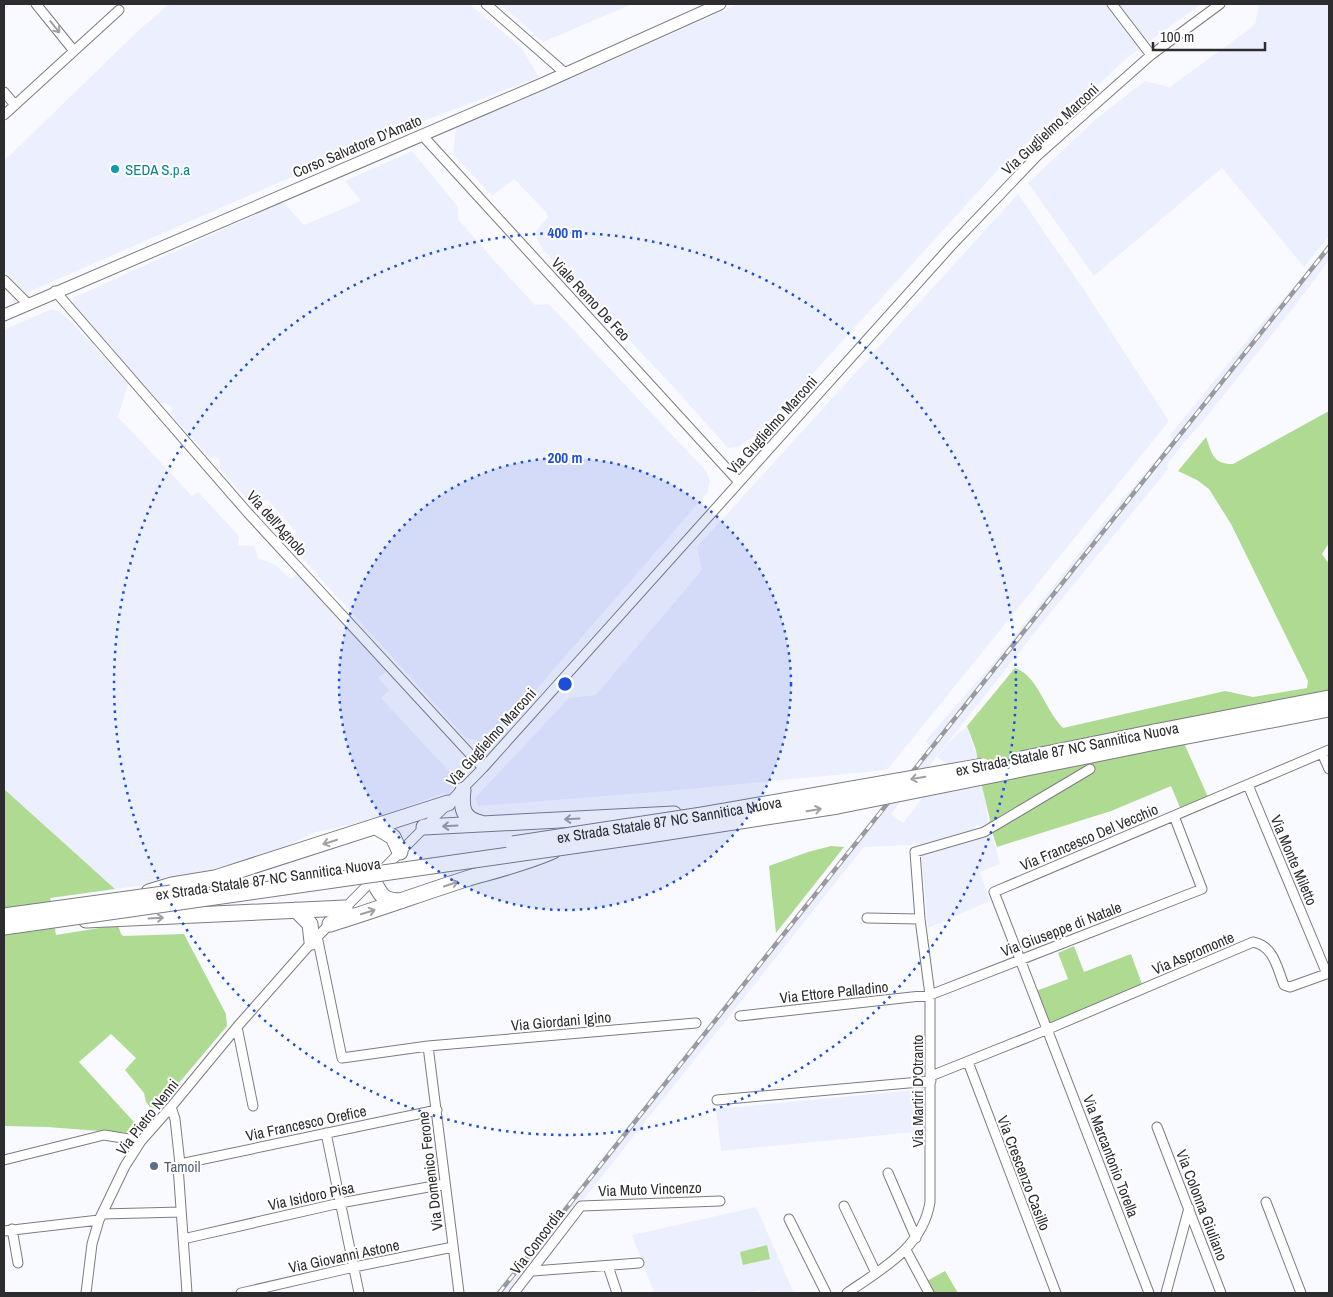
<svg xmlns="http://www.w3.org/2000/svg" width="1333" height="1297" font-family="'Archivo Narrow',sans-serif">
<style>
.built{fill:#ecf0fe}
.green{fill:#afda91}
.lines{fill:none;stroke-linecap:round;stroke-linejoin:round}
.minor-casing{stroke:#7b7d83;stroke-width:11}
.tertiary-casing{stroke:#7b7d83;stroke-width:13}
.trunk-casing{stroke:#7b7d83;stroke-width:17}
.minor{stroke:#fff;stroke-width:9}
.tertiary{stroke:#fff;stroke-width:11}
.trunk{stroke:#fff;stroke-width:15}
.rail-casing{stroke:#999a9e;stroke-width:4.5}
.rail{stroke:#fff;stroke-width:2.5;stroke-dasharray:8;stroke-linecap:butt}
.trunk-bridge-casing{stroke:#7b7d83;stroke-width:17;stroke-linecap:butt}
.trunk-bridge{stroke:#fff;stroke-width:15}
.oneway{stroke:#a0a0a2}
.ring{fill:none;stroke:#1d4ed8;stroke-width:2.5;stroke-dasharray:2.5 5}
.culture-dot{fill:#0f9aa8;stroke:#fff;stroke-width:2}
.service-dot{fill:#5c6f8a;stroke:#fff;stroke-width:2}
.labels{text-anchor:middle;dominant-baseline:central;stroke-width:4;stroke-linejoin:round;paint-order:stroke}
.street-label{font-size:15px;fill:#2d2d30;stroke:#fff}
.culture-label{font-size:15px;fill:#0d838f;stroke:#fff;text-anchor:start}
.service-label{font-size:15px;fill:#4e5e75;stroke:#fff;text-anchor:start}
.centre{fill:#1d4ed8;stroke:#fff;stroke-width:2.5}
.ring-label{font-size:15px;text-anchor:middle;font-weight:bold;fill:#1d4ed8;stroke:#fff;stroke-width:4;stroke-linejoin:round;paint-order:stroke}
</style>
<rect width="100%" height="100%" fill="#f9faff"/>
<path class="built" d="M169,4H469L521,47L539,77L390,134L26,293L4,271V161L139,30Z
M500,4H632L543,42Z
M738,4H1201L1127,58L1083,99L1079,95L995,173L757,435L738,447L728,448L670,383L543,250L538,241L536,231L548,217L546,212L514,179L492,196L453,154L456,127L597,67Z
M1259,4H1329V236L1304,267L1222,168L1094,276L1028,183L1096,119L1145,81L1170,87L1255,25Z
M412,151L458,207V219L500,267L535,305L549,304L706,471L710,482L707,493L494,738L482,742L465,737L292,547L296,532L268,500L251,503L220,469V461L216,457H209L171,415L172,408L166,403H160L73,305V298L283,202L304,225L361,201L345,181Z
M1018,194L1082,287L1169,421L887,770L669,791L478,806L475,798L569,698L596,695L702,570L697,547Z
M1329,242V260L1297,303L1204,420L1180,447V448L1169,461L1167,467L1169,468L1055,607L891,814L903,823L948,765L937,757L948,743L967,726L978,760L989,823L982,826L977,825L974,829L922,845L913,842L912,845L864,847L867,843L509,1293H495L930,746L925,741L995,661L1096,531L1173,439L1170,435L1259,326L1308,270Z
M51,309L60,312L71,321L128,384L118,417L192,496L198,492L239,536L238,545L254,546L258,558L274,564L291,579L298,574L386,671L378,678L389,690L381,698L459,782L448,794L444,793L367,821L312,833L284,848L241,865L165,877V882L115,889L4,789V330Z
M992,835L1000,864L980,872L990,901L928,928L921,854L980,836Z
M926,1089L924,1106L925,1131L721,1151L716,1109Z
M756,1207L794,1293H762L759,1290L746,1293H654L632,1235Z"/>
<path class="green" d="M1329,411V543L1322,554L1329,564V691L1184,743L1208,797L1181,810L1171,786L1111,811L997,847L989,823L990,820L981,782L976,750L967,726L1015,668C1038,676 1044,709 1063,728L1225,691L1253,697L1307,688L1308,681L1231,524L1209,489L1197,480L1178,471L1206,437C1212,454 1213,464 1233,464Z
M4,789L115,889L50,898L51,902L4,909Z
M831,846L844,847L776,933L769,866L808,852Z
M118,925L121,934L123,936L184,934L226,1014L227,1026L157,1109L150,1107L146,1102L144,1093L125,1070L136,1058L111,1034L79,1062L134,1122L126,1133L47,1127L4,1126V935L55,928L56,935Z
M1074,946L1084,972L1131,954L1143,987L1049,1025L1036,991L1068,979L1058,953Z
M767,1245L770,1259L743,1265L740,1252Z
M945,1271L958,1293H934L927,1281Z"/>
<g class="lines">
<g class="minor-casing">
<path id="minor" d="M36,4L74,51
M486,4L565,73
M1112,4L1151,55
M4,92L15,105
M4,115L119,10
M422,135L739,482
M4,280L28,304
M55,291L248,513L483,768
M1322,753L1329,769
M1248,785L1327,974
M342,911L483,768L951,246L1037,156L1151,55L1220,4
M867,918L920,919
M317,936L342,1058L428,1046L696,1023
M740,1016L930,995L1202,889L1174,816
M237,1027L253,1106
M428,1046L459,1293
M968,1062L1056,1293
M931,1076L1046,1030L1253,942C1274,946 1277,968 1284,985L1290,987L1329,973
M717,1100L931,1081
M171,1107L175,1119L180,1164L178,1166L187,1293
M1157,1127L1221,1293
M326,1133L359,1293
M4,1160L104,1135L141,1141
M180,1164L437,1110
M888,1173L916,1238
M1266,1202L1301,1293
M844,1206L876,1273
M102,1214L181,1212
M789,1219L826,1293
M12,1229L18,1263
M4,1231L99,1220
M183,1239L340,1203L445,1184
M906,1250L929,1293
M608,1266L617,1293
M533,1271L639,1263
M86,1293L92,1244L99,1220L125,1166L141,1141L171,1107L237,1027L312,942L332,922
M241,1293L354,1267L453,1247
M514,1293L581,1206L720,1201
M847,1293C882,1269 923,1247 930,1202V995L920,919L915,852L984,832L1090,769
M1149,1293L994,892L1329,750
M1166,1293L1189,1208"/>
</g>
<g class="tertiary-casing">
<path id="tertiary" d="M4,315L544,83L720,4"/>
</g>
<g class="trunk-casing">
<path id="trunk" d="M1154,732L1329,698
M1156,742L1329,709
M463,790C461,807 462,819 481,823
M376,827L393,837L400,852
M424,827L674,814
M373,880C381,895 382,901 401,901
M149,892L172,885L215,878L448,803
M296,910L310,924L312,942
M86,920L345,908
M330,924C376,910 422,893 469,878C497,870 526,863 553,851"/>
</g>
<use href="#minor" class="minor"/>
<use href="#tertiary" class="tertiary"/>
<use href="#trunk" class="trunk"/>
<g class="rail-casing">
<path id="rail" d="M499,1293L1329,247"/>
</g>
<use href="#rail" class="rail"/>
<g class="trunk-bridge-casing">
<g id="trunk-bridge">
<path d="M1021,759L1154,732"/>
<path id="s1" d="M513,844L702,815L983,766"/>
<path d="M4,916L171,893"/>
<path d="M4,927L649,835L838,806L1156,742"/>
</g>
</g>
<use href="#trunk-bridge" class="trunk-bridge"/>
</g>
<defs><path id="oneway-shaft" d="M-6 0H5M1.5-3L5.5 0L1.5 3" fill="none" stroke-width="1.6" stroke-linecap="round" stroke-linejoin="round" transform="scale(1.25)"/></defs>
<g class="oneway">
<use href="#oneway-shaft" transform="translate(55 27) rotate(51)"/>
<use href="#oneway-shaft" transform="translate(918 778) rotate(170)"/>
<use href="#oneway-shaft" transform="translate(814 810) rotate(-9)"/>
<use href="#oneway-shaft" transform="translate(572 819) rotate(177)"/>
<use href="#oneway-shaft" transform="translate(450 826) rotate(177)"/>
<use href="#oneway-shaft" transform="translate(330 842) rotate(162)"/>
<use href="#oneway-shaft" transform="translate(451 884) rotate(-19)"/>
<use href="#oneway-shaft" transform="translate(368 912) rotate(-17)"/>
<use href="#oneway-shaft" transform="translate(156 918) rotate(-3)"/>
</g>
<circle cx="565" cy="684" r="226" fill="#1d4ed8" fill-opacity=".12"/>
<g class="ring">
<circle cx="565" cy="684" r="226"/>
<circle cx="565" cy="684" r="451"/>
</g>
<circle class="culture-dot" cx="115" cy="169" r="5"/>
<circle class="service-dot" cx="154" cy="1166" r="5"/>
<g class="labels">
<g class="street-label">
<text transform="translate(1050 129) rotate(-43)">Via Guglielmo Marconi</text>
<text transform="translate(357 146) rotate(-23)">Corso Salvatore D'Amato</text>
<text transform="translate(591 299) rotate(47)">Viale Remo De Feo</text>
<text transform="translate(772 425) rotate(-48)">Via Guglielmo Marconi</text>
<text transform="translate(277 523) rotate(48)">Via dell'Agnolo</text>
<text transform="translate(491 737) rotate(-48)">Via Guglielmo Marconi</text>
<text transform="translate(1067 749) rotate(-11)">ex Strada Statale 87 NC Sannitica Nuova</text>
<text stroke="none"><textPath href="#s1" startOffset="158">ex Strada Statale 87 NC Sannitica Nuova</textPath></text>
<text transform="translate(1089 837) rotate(-23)">Via Francesco Del Vecchio</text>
<text transform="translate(1294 860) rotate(67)">Via Monte Miletto</text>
<text transform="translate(268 879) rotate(-8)">ex Strada Statale 87 NC Sannitica Nuova</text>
<text transform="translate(1061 929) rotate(-21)">Via Giuseppe di Natale</text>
<text transform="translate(1193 953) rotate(-23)">Via Aspromonte</text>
<text transform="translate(834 992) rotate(-6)">Via Ettore Palladino</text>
<text transform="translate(561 1021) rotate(-5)">Via Giordani Igino</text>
<text transform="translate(917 1091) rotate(-90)">Via Martiri D'Otranto</text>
<text transform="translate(147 1117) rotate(-52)">Via Pietro Nenni</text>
<text transform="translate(306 1123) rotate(-12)">Via Francesco Orefice</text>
<text transform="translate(1111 1156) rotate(69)">Via Marcantonio Torella</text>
<text transform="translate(430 1171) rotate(-97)">Via Domenico Ferone</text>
<text transform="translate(1024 1173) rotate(69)">Via Crescenzo Casillo</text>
<text transform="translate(650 1189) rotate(-2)">Via Muto Vincenzo</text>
<text transform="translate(311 1196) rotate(-12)">Via Isidoro Pisa</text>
<text transform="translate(1202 1205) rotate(69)">Via Colonna Giuliano</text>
<text transform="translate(537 1241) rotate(-53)">Via Concordia</text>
<text transform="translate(344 1256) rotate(-12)">Via Giovanni Astone</text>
</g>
<g class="culture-label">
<text x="125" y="169">SEDA S.p.a</text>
</g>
<g class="service-label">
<text x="164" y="1166">Tamoil</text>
</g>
</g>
<circle cx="565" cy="684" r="8" class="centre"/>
<g class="ring-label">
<text x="565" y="238">400 m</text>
<text x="565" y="463">200 m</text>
</g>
<rect width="1333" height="1297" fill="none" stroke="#2d2d30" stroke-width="10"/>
<path d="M1153 42v8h112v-8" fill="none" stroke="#2d2d30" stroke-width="2.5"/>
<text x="1160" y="42" font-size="15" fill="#2d2d30" stroke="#ffffff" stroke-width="4" paint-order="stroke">100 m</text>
</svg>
